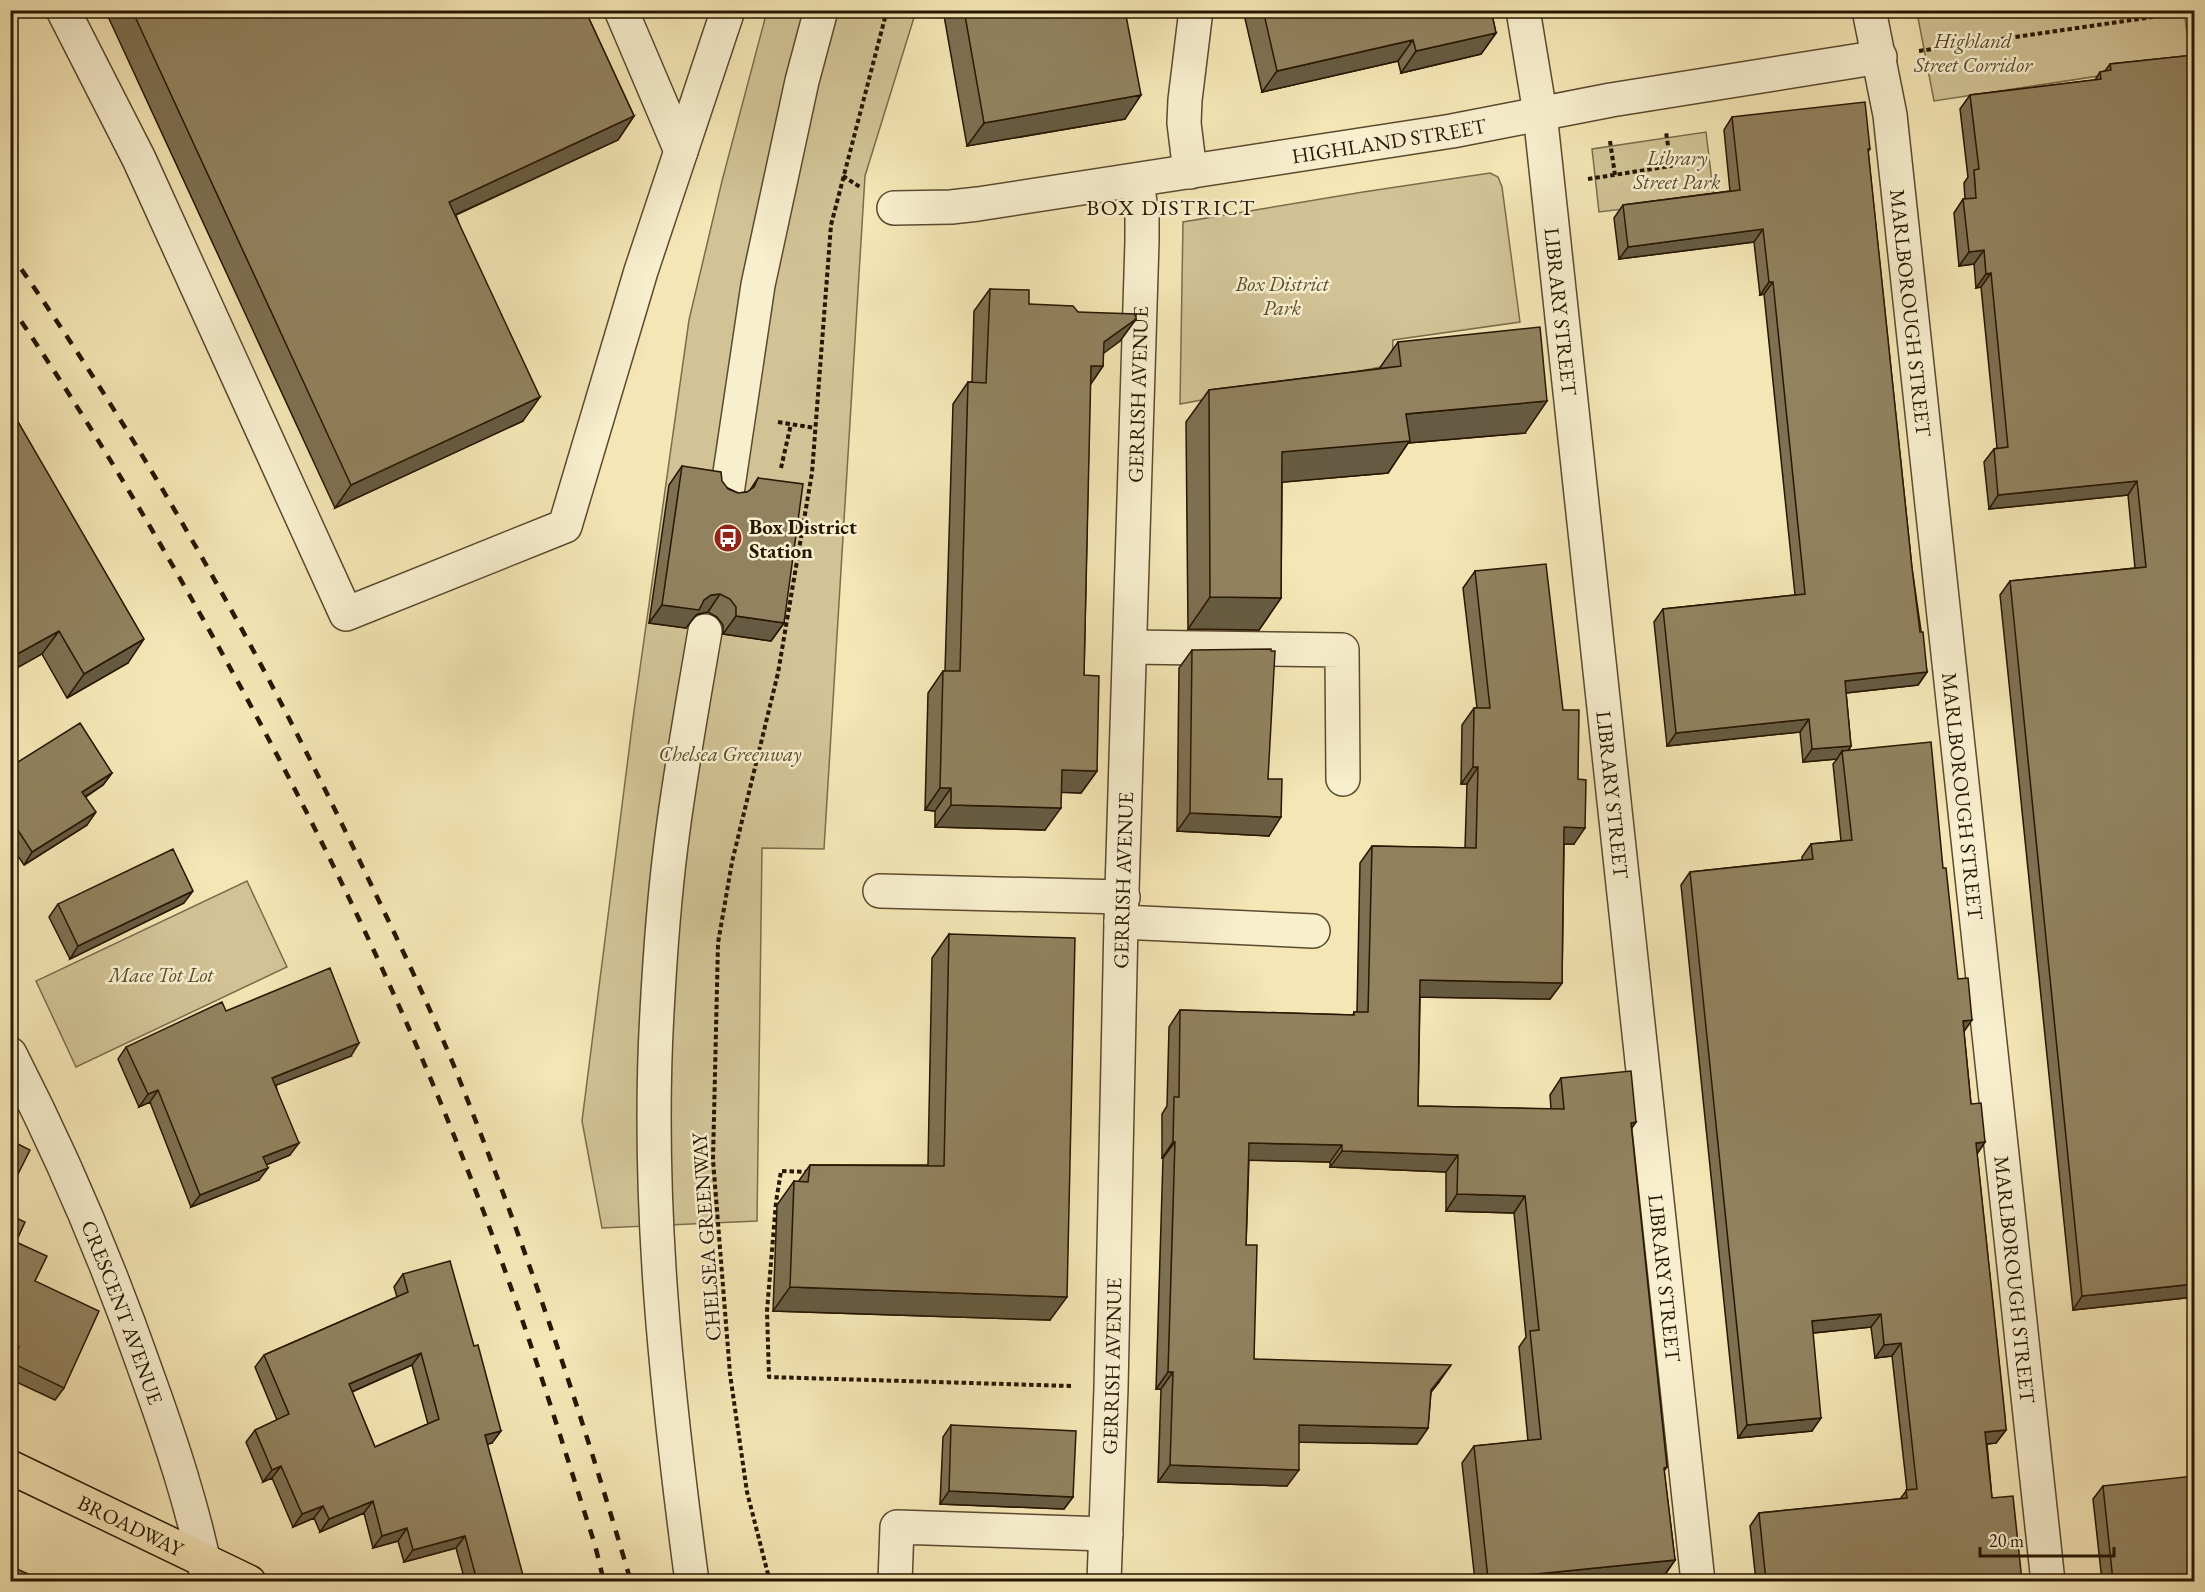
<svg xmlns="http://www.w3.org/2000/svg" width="2205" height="1592" font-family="'EB Garamond',serif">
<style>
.green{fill:#d2c396;stroke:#7c6c4c;stroke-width:1.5}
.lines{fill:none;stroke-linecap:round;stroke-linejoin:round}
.minor-casing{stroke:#5a4a2e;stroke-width:36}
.major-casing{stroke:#271601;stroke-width:36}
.path{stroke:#271601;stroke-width:4;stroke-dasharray:4.5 3;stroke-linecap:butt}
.minor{stroke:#f8efcf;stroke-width:33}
.major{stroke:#f5e6b5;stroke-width:33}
.rail{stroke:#271601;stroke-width:4.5;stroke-dasharray:10 10;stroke-linecap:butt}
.wall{fill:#7e7052;stroke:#271601;stroke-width:1.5;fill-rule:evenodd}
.shaded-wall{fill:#665b42;stroke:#271601;stroke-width:1.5}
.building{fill:#92825f;stroke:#271601;stroke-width:1.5;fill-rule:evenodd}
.labels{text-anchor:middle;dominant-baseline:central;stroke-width:5;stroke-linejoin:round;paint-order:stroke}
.park-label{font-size:21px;font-style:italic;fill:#5a4a2e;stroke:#f8efcf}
.street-label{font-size:21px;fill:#271601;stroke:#f8efcf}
.poi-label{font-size:21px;font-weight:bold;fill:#271601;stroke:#f8efcf;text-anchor:start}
.neighbourhood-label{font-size:22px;letter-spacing:1.5px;fill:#271601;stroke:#f8efcf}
</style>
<rect width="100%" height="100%" fill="#f5e6b5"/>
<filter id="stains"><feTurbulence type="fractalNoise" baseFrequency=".00333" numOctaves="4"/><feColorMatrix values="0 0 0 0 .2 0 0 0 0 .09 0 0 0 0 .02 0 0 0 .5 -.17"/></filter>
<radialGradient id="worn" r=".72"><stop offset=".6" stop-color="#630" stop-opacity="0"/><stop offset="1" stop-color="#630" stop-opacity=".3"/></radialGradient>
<path class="green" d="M1971,10L2184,11L2191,62L1934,101L1918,18Z
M767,11H916L865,176L824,849L762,848L757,1221L602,1228L582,1121L634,711L689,320L722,181Z
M1706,132L1714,198L1599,212L1592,149Z
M1490,173L1498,177L1502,187L1520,322L1393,340L1392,365L1180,404L1183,222L1363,192Z
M247,881L287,967L76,1067L36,981Z"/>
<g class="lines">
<g class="minor-casing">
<g id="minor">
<path d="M63,10L139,159L346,614L565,526L641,271L728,10"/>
<path d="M621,10L681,151"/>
<path id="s1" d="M1523,10L1540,113L1698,1582"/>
<path id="s2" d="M1869,10L1890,115L2048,1582"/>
<path d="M1190,172L1184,123L1185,100L1196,10"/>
<path id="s3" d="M894,208L951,207L978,204L1452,131L1611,100L1880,57"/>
<path d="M727,493L758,285L802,81L821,10"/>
<path d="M1130,647L1342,650L1343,779"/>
<path d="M880,891L1123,897"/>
<path d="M1121,922L1313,931"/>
<path id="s4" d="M10,1054C63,1157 108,1263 146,1372C171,1441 194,1510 208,1582"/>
<path d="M692,1582C667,1394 646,1202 657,1012C660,956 664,900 671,845C680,773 693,702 705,631"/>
<path d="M895,1582L897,1527L1106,1534"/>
<path id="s5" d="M1104,1582L1111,1388L1121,922L1142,241V218L1137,180"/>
</g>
</g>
<g class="major-casing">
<g id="major">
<path id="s6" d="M10,1467L249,1582"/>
</g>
</g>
<path class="path" d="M1919,51L2194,11
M1610,141L1615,175
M843,176L860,187
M1588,179L1671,166L1666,132
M778,422L815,428
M781,468L791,424
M809,1172L781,1171L776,1202L767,1311L769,1377L1071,1386
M770,1582L747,1492L730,1374L713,1160L718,943L732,862L778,673L812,473L831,225L887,10"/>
<use href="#minor" class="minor"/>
<use href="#major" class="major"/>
<path class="rail" d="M10,253C141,439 255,643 354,849C389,922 425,995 456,1071C523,1238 580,1408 631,1582
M10,305C78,404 140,507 199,612C320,826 428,1050 509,1282C540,1369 567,1458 595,1545L604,1582"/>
</g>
<path class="wall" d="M105,10H585L634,116L618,140L456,215L523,421L335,508Z
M943,10H1125V119L967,146Z
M1243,10H1491L1496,33L1481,54L1401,73L1398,61L1262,92Z
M2194,55V1297L2073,1310L2000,595L2010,581L2135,568L2128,495L1989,509L1984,462L1994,449L1997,448L1981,287L1976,288L1974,264L1959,266L1954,213L1963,199H1965L1964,183L1968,177L1960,109L1970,95L2095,80L2100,72L2105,71L2110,64Z
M1732,117L1870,149L1868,152L1912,568L1927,672L1918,685L1846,693L1851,746L1848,751L1943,868L1964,1033L1971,1104L1985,1142L1977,1154L2006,1430L1996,1443L1987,1444L1992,1498L2022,1581H1756L1750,1526L1759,1513L1900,1499L1907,1490L1892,1356L1875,1358L1871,1327L1813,1333L1812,1431L1738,1438L1681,885L1690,872L1802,860V857L1811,844L1841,841L1833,764L1837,759L1803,762L1800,732L1667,746L1654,622L1663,609L1795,595L1764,294L1760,295L1754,242L1619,259L1614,218L1623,205L1730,191L1724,130Z
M990,289L1029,304L1078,312L1136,319L1120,341L1103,353V366L1090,385L1084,675L1097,771L1081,793L1062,792L1045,830L935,827V811L925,810L928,693L943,671H945L953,404L968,382H972L974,311Z
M1398,342L1525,433L1408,443L1388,473L1282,482L1281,598L1259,630L1188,629L1186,422L1209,390L1379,369Z
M10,408L128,663L67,698L42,654Z
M682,466L738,493L747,492L750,490L758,478L784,623L771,641L723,634V625L717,617L708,612L698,614L696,615L686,628L649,623L669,485Z
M1475,571L1574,844H1564L1562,983L1550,999L1420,997L1418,1106L1551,1109L1550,1095L1561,1078L1636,1122L1631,1129L1667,1467L1664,1471L1675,1560L1664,1576L1614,1581H1475L1462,1463L1474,1446L1528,1441L1519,1347L1526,1337L1514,1213L1446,1211V1172L1330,1167V1162L1249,1160L1246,1245L1254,1359L1439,1382L1431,1392L1428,1428L1417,1444L1299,1442L1287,1486L1158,1482L1161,1389H1156L1163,1158H1162V1114L1167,1106L1169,1027L1180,1010L1353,1015L1354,1012H1357L1360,863L1372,846L1465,848L1467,784H1461L1462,725L1474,708H1477L1463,588Z
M1192,650L1268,779L1269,836L1177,831L1179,668Z
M10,767L112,773L103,785L86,797L87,825L24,865L10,844Z
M184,903L70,959L49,917L58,904Z
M949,934L1050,1320L773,1311L777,1205L794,1181L798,1182L810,1165H928L932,958Z
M226,1011L351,1056L276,1085L290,1155L266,1165L259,1180L191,1207L150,1102L139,1107L118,1059L126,1047Z
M10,1215L16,1242L35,1281L64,1388L55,1400L10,1379Z
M403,1274L492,1443L487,1444L522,1581H465L456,1548L404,1562L398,1541L373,1548L364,1513L320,1532L314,1518L293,1527L272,1478L263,1482L246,1442L255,1430L277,1420L255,1367L264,1355L397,1297L394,1287ZM412,1365L428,1424L375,1447L352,1392Z
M951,1425L1073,1497L1064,1509L940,1504L943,1437Z
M2103,1486L2194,1581H2102L2093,1499Z"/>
<path class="shaded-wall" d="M1496,33L1481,54L1401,73L1416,51Z
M1413,40L1398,61L1262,92L1277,71Z
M1141,95L1125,119L967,146L984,123Z
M634,116L618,140L433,225L449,202Z
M1763,229L1754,242L1619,259L1628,247Z
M1984,250L1974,264L1959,266L1969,252Z
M1991,273L1981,287L1976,288L1986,274Z
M1769,282H1773L1764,294L1760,295Z
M1136,319L1120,341L1088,365L1104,342Z
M1091,366H1103L1088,388Z
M540,397L523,421L335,508L351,485Z
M1547,401L1525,433L1408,443L1388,473L1260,484L1282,452L1406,414Z
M2137,481L2128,495L1989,509L1998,495Z
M720,594L708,612L698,614L696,615L686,628L649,623L662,605L704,600L711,595Z
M1210,597L1281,598L1259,630L1188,629Z
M736,616L784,623L771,641L723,634Z
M59,631L42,654L10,672V658Z
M144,639L128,663L67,698L84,674Z
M1927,672L1918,685L1836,694L1845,681Z
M1809,719L1800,732L1667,746L1676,733Z
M1851,746L1843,758L1842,751L1837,759L1803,762L1812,749Z
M1473,767H1478L1467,784H1461Z
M1062,770L1097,771L1081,793L1047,792Z
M112,773L103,785L74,804L82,792Z
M940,788H951L935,811L925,810Z
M951,805L1061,808L1045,830L935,827Z
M96,812L87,825L24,865L32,852Z
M1190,813L1281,817L1269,836L1177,831Z
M1564,827L1585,828L1574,844H1553Z
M193,891L184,903L70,959L78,946Z
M1420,980L1562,983L1550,999L1409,997Z
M1972,1020L1963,1033V1021Z
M359,1043L351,1056L264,1090L272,1078Z
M158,1090L150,1102L139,1107L148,1094Z
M1636,1122L1624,1139L1631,1123Z
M1173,1142H1175L1163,1158H1162Z
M1985,1142L1976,1155V1143Z
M299,1143L290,1155L254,1170L263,1157Z
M1249,1143L1342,1145L1330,1162L1238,1160Z
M1342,1151L1458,1155L1446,1172L1330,1167Z
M268,1168L259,1180L191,1207L200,1195Z
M1457,1194L1525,1196L1514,1213L1446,1211Z
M2194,1284V1297L2073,1310L2082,1296Z
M790,1287L1067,1297L1050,1320L773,1311Z
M1881,1314L1871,1327L1803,1334L1812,1321Z
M1901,1343L1892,1356L1875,1358L1884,1345Z
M421,1353L412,1365L340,1397L349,1384Z
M1451,1365L1439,1382L1419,1407L1431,1390Z
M1168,1372H1173L1161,1389H1156Z
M1821,1418L1812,1431L1738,1438L1747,1425Z
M1299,1425L1428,1428L1417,1444L1287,1442Z
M2006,1430L1996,1443L1976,1445L1985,1432Z
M501,1431L492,1443L476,1447L485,1435Z
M1170,1465L1299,1470L1287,1486L1158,1482Z
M281,1466L272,1478L263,1482L272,1470Z
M949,1491L1073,1497L1064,1509L940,1504Z
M373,1501L364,1513L320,1532L329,1519Z
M323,1506L314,1518L293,1527L302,1514Z
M407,1528L398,1541L373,1548L382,1536Z
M465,1536L456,1548L404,1562L413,1550Z
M1675,1560L1664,1576L1614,1581H1486L1488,1579Z"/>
<path class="building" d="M132,10H585L634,116L449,202L540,397L351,485Z
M964,10H1125L1141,95L984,123Z
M1263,10H1491L1496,33L1416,51L1413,40L1277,71Z
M2194,55V1284L2082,1296L2010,581L2146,567L2137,481L1998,495L1994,449L2008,447L1991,273L1986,274L1984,250L1969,252L1963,199L1976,198L1974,170L1979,169L1970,95L2101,79L2100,72L2111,70L2110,64Z
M1865,102L1870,149H1868L1912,568L1920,632H1923L1927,672L1845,681L1851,746L1812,749L1809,719L1676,733L1663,609L1805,594L1773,282H1769L1763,229L1628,247L1623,205L1740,190L1732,117Z
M990,289L1029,290V304L1073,306L1078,312L1136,314V319L1104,342L1103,366H1091L1084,675L1099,676L1097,771L1062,770L1061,808L951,805V788H940L943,671H960L968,382L986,383Z
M1540,327L1547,401L1406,414L1410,441L1282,452L1281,598L1210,597L1209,390L1401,366L1398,342Z
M10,408L144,639L84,674L59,631L10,658Z
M682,466L721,472L722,481L728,489L738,493L747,492L754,487L758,478L803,484L784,623L736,616V607L730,599L720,594L711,595L704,600L699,610L662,605Z
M1546,564L1563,710H1579L1578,779L1586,780L1585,828L1564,827L1562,983L1420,980L1418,1106L1564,1109L1561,1078L1631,1071L1636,1122L1631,1123L1667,1467L1664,1468L1675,1560L1488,1579L1474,1446L1541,1439L1530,1331L1539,1330L1525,1196L1457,1194L1458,1155L1342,1151V1145L1249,1143L1246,1245H1257L1254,1359L1451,1365L1431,1390L1428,1428L1299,1425V1470L1170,1465L1173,1372H1168L1175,1142H1173L1174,1097H1179L1180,1010L1354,1015V1012H1368L1372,846L1476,848L1478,767H1473L1474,708H1490L1475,571Z
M1271,649V651H1275L1268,779H1282L1281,817L1190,813L1192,650Z
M80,723L112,773L82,792L96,812L32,852L10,818V767Z
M1931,742L1943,868H1946L1958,979L1968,978L1972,1020L1963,1021L1971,1104L1981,1103L1985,1142L1976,1143L2005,1416L2006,1430L1985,1432L1992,1498L2013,1496L2022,1581H1766L1759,1513L1907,1498L1906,1490L1917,1489L1901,1343L1884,1345L1881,1314L1812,1321L1821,1418L1747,1425L1690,872L1813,859L1811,844L1852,840L1842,751Z
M173,849L193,891L78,946L58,904Z
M949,934L1075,938L1067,1297L790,1287L794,1181L808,1182L810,1165L944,1166Z
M330,968L359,1043L272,1078L299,1143L263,1157L268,1168L200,1195L158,1090L148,1094L126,1047L222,1002L226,1011Z
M10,1140L30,1150L10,1190Z
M10,1215L25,1222L16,1242L47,1256L35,1281L99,1311L64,1388L12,1363L19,1347L10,1343Z
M450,1261L474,1346L478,1345L501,1431L485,1435L524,1579L513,1581H477L465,1536L413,1550L407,1528L382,1536L373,1501L329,1519L323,1506L302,1514L281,1466L272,1470L255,1430L289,1414L264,1355L408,1292L403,1274ZM421,1353L439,1419L375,1447L349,1384Z
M951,1425L1076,1431L1073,1497L949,1491Z
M2194,1476V1581H2113L2103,1486Z
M10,1566L44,1581H10Z"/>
<defs>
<g id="bus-disc" transform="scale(1.5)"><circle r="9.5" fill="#8f2418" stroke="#f8efcf"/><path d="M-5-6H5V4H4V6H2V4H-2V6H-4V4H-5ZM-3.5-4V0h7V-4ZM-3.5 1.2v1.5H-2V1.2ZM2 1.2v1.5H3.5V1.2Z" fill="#fff"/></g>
</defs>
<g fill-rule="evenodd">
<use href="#bus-disc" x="728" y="538"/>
</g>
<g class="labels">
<g class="park-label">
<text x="1973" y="40">Highland<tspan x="1973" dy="24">Street Corridor</tspan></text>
<text x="1677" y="157">Library<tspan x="1677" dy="24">Street Park</tspan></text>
<text x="1282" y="283">Box District<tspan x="1282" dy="24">Park</tspan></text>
<text x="730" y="753">Chelsea Greenway</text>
<text x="161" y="974">Mace Tot Lot</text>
</g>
<g class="street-label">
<text stroke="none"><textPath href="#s3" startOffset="500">HIGHLAND STREET</textPath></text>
<text stroke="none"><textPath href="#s1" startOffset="304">LIBRARY STREET</textPath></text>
<text stroke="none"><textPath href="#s2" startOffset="306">MARLBOROUGH STREET</textPath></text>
<text stroke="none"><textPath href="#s5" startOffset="1188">GERRISH AVENUE</textPath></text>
<text stroke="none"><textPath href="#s2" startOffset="792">MARLBOROUGH STREET</textPath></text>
<text stroke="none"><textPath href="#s1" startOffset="790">LIBRARY STREET</textPath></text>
<text stroke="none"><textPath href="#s5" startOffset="702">GERRISH AVENUE</textPath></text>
<text transform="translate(706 1237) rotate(-94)">CHELSEA GREENWAY</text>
<text stroke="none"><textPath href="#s2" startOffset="1278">MARLBOROUGH STREET</textPath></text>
<text stroke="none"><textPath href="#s1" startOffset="1276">LIBRARY STREET</textPath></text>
<text stroke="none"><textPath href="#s4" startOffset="282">CRESCENT AVENUE</textPath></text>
<text stroke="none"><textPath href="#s5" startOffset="216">GERRISH AVENUE</textPath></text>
<text stroke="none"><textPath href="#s6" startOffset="134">BROADWAY</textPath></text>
</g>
<g class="poi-label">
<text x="749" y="526">Box District<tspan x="749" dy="24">Station</tspan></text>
</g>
<g class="neighbourhood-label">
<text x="1171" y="207">BOX DISTRICT</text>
</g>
</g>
<rect width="2205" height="1592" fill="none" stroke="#f5e6b5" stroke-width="36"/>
<rect x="12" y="12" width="2181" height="1568" fill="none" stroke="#271601" stroke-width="3"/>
<rect x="18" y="18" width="2169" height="1556" fill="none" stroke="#271601" stroke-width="1.5"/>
<path d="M1980 1547v9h134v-9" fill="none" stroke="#271601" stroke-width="3"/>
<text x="1989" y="1547" font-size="18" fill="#271601" stroke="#f8efcf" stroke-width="4.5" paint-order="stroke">20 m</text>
<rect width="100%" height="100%" filter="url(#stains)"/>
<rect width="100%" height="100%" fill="url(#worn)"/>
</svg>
